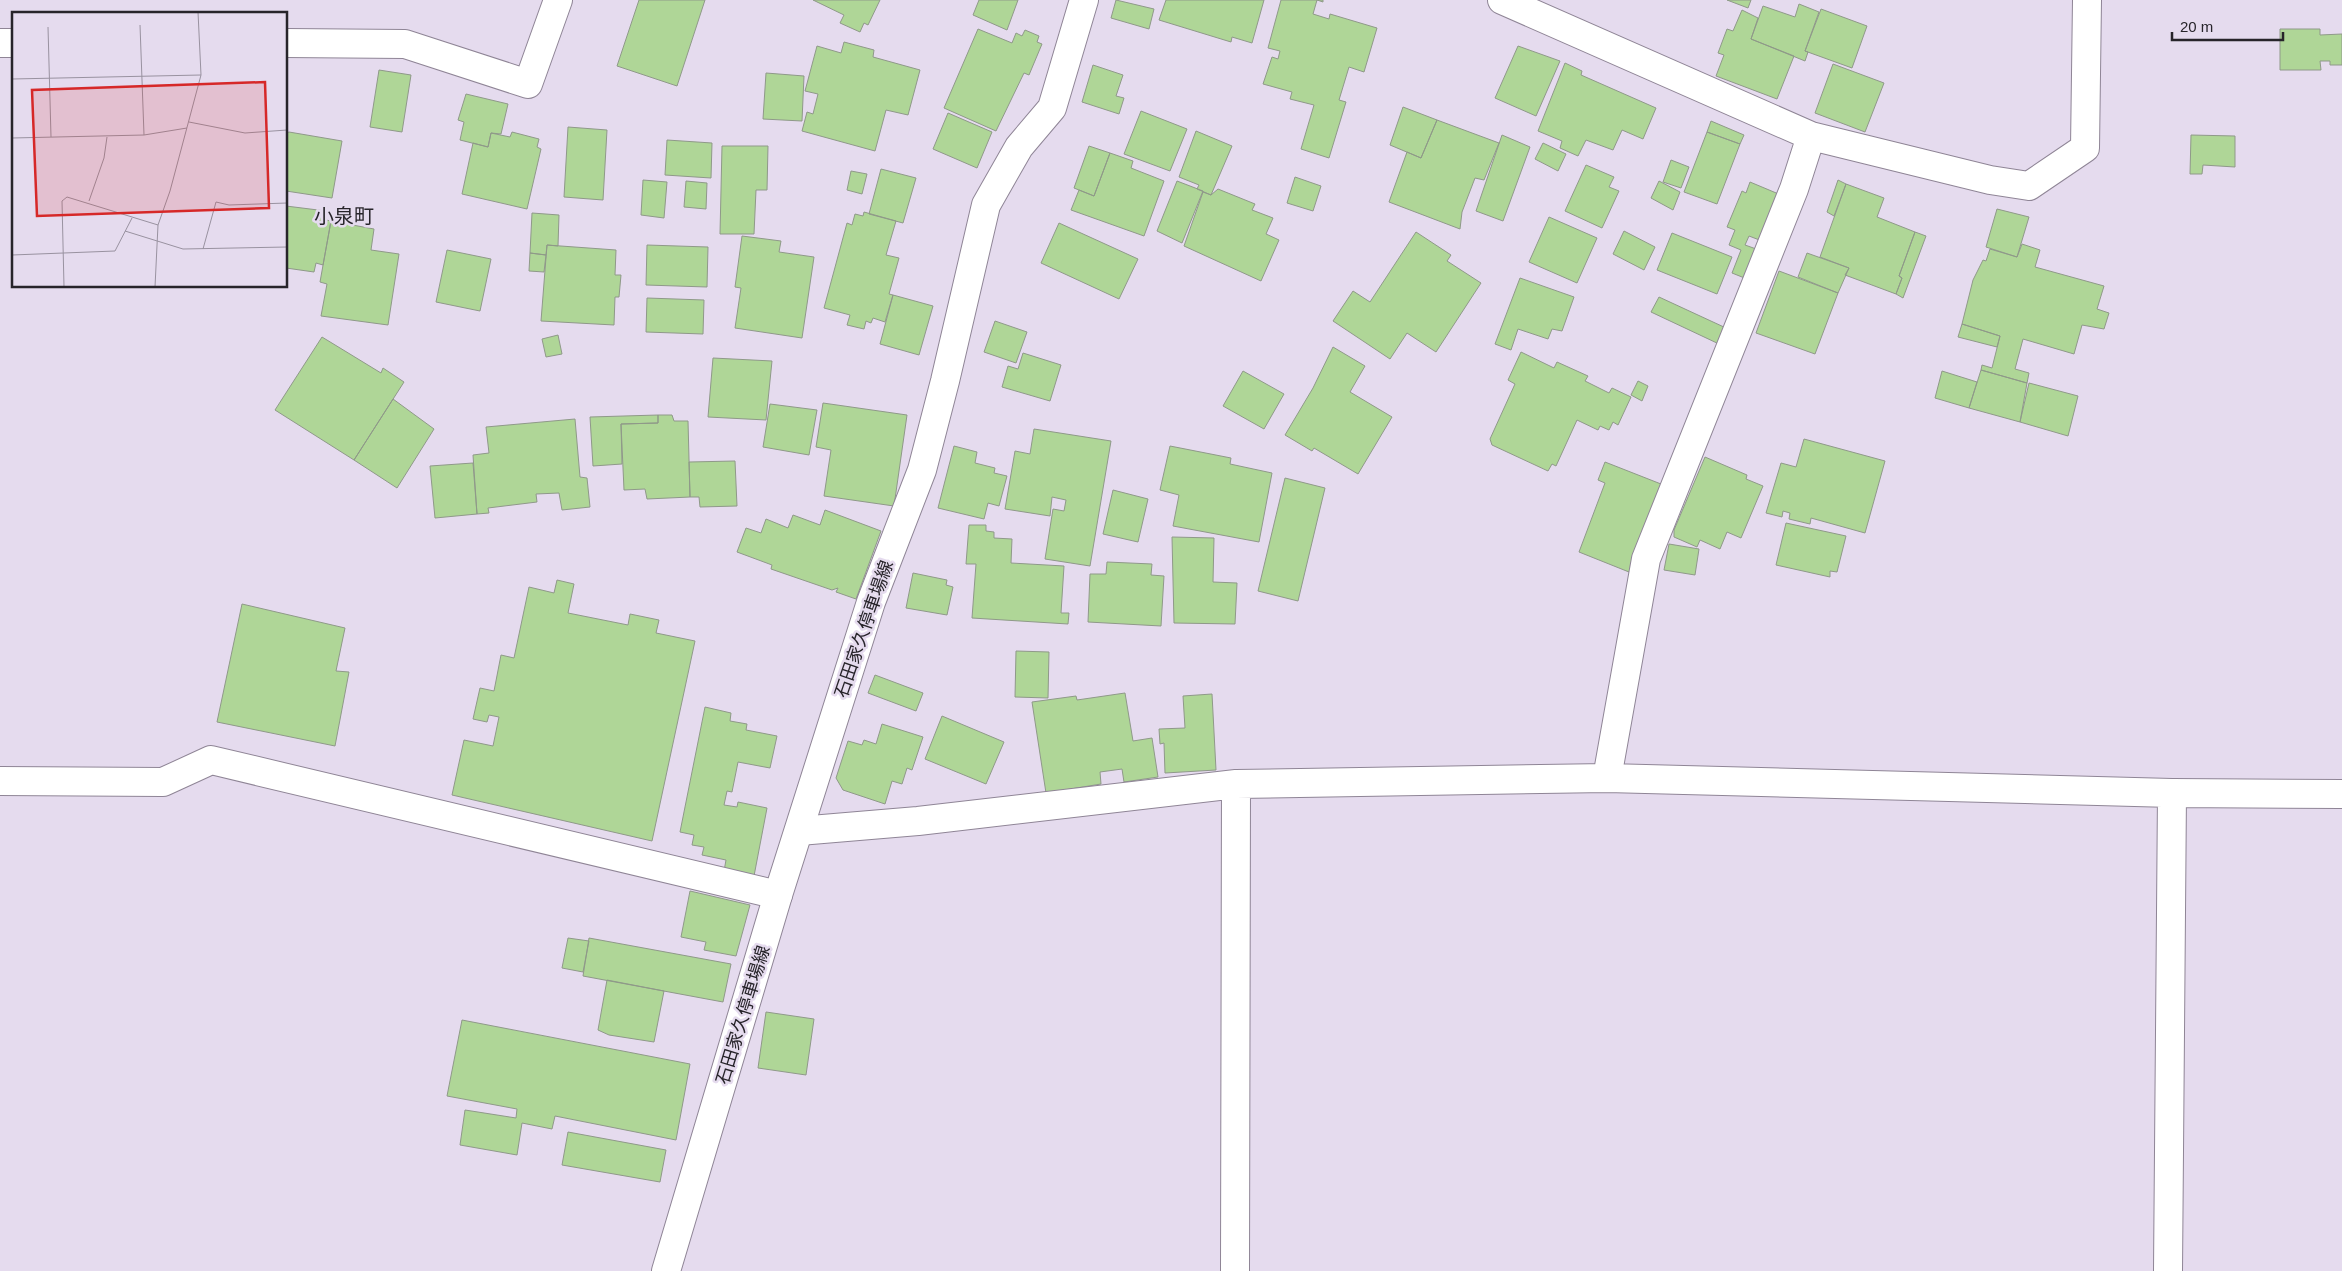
<svg xmlns="http://www.w3.org/2000/svg" width="2342" height="1271" font-family="Arial,'Noto Sans JP',sans-serif">
<style>
.building{fill:#afd697;stroke:#8f9989}
.lines{fill:none;stroke-linecap:round;stroke-linejoin:round}
.minor-casing{stroke:#8f8596;stroke-width:30}
.secondary-casing{stroke:#8f8596;stroke-width:30}
.minor{stroke:#fff;stroke-width:28}
.secondary{stroke:#fff;stroke-width:28}
.labels{text-anchor:middle;dominant-baseline:central;stroke-width:5;stroke-linejoin:round;paint-order:stroke}
.street-label{font-size:18px;fill:#27242a;stroke:#e5dbee}
.quarter-label{font-size:20px;fill:#27242a;stroke:#e5dbee}
.inset-road{fill:none;stroke:#9992a0;stroke-width:1}
.view{fill:#d62828;fill-opacity:0.15;stroke:#d62828;stroke-width:2.5}
.inset-edge{fill:none;stroke:#27242a;stroke-width:2.5}
</style>
<rect width="100%" height="100%" fill="#e5dbee"/>
<path class="building" d="M639,0H705L677,86L617,66Z
M813,0H880L868,25L864,23L860,32L840,23L844,15Z
M979,0H1018L1007,30L973,15Z
M1116,0L1154,9L1149,29L1111,18Z
M1166,0H1264L1252,43L1232,37L1231,42L1159,20Z
M1281,0H1323V2L1317,0L1313,14L1329,19L1330,14L1377,28L1364,72L1349,67L1339,100L1346,102L1329,158L1301,149L1314,105L1290,99L1292,92L1263,84L1272,57L1278,59L1280,51L1268,48Z
M1727,0H1751L1748,8Z
M1799,4L1819,12L1805,51L1808,52L1805,61L1751,39L1763,6L1795,17Z
M1821,9L1867,26L1852,68L1805,51Z
M1742,10L1758,18L1751,39L1794,56L1777,99L1716,76L1724,55L1718,53L1727,29L1733,31Z
M978,29L1012,43L1016,33L1022,36L1025,30L1039,36L1037,42L1042,44L1029,75L1024,73L996,131L944,108Z
M2280,29H2320V35L2342,34V65H2330V61H2320L2321,70H2280Z
M844,42L874,50L873,57L920,70L908,115L886,110L875,151L802,131L807,112L813,114L818,94L805,91L817,46L841,53Z
M1518,46L1560,61L1536,116L1495,98Z
M1565,63L1582,71L1581,75L1656,108L1643,139L1622,130L1613,150L1586,140L1578,156L1560,148L1562,141L1538,131Z
M1833,64L1884,83L1865,132L1815,113Z
M1093,65L1123,75L1116,96L1124,98L1119,114L1082,102Z
M379,70L411,75L402,132L370,127Z
M766,73L804,76L802,121L763,119Z
M466,94L508,104L501,134L491,133L488,147L460,140L464,122L458,120Z
M1403,107L1437,120L1421,158L1390,145Z
M1141,111L1187,129L1170,171L1124,154Z
M948,113L992,132L977,168L933,149Z
M1437,120L1499,143L1484,180L1475,178L1462,212L1460,229L1389,202L1407,152L1421,158Z
M1711,121L1744,135L1740,144L1707,132Z
M568,127L607,130L603,200L564,197Z
M1196,131L1232,146L1211,195L1197,189L1199,185L1179,177Z
M289,132L342,141L332,198L286,191V133Z
M512,132L539,139L537,147L541,149L527,209L462,194L473,143L488,147L491,133L510,137Z
M1707,132L1740,144L1717,204L1684,192Z
M1502,135L1530,147L1503,221L1476,211Z
M2191,135L2235,136V167L2203,165L2202,174H2190Z
M667,140L712,143L711,178L665,175Z
M1543,143L1566,154L1558,171L1535,159Z
M722,146H768L767,190H756L754,234H720Z
M1089,146L1110,153L1094,196L1074,188Z
M1110,153L1133,161L1131,168L1164,181L1144,236L1071,210L1079,190L1094,196Z
M1671,160L1689,167L1681,188L1663,182Z
M1586,165L1614,177L1609,187L1619,191L1602,228L1565,211Z
M881,169L916,178L903,223L869,214Z
M851,171L867,174L862,194L847,190Z
M1295,177L1321,186L1313,211L1287,203Z
M643,180L667,182L664,218L641,215Z
M1838,180L1846,184L1834,216L1827,212Z
M686,181L707,183L706,209L684,207Z
M1177,181L1203,191L1182,243L1157,231Z
M1659,181L1680,192L1673,210L1651,198Z
M1750,182L1781,195L1762,241L1749,236L1745,245L1759,250L1747,279L1732,273L1741,250L1729,245L1735,230L1727,227L1742,191L1746,193Z
M1846,184L1884,198L1877,217L1915,232L1899,276L1902,278L1896,294L1845,275L1849,268L1820,257Z
M1218,189L1255,204L1252,210L1273,218L1266,234L1279,240L1261,281L1184,246L1203,192L1211,195Z
M286,206L326,211V220L331,221L323,265L316,263L314,272L286,268Z
M1997,209L2029,217L2017,257L1986,247Z
M864,212L896,221L886,255L899,258L889,294L893,295L885,322L873,318L871,323L866,321L864,329L847,325L850,315L824,308L847,223L852,225L855,214L863,216Z
M532,213L559,215L558,246L547,245L546,255L530,253Z
M1549,217L1597,238L1577,283L1529,262Z
M331,221L374,229L371,250L399,254L388,325L321,316L327,284L320,282Z
M1059,223L1138,259L1119,299L1041,263Z
M1624,231L1655,247L1644,270L1613,254Z
M1416,232L1451,255L1447,261L1481,283L1436,352L1407,333L1390,359L1333,321L1353,291L1370,302Z
M1915,232L1926,236L1903,298L1896,294L1902,278L1899,276Z
M1672,233L1732,257L1717,294L1657,270Z
M742,236L781,241L779,252L814,257L802,338L735,328L741,288L735,287Z
M2022,244L2040,250L2035,267L2104,286L2097,309L2109,313L2104,329L2082,325L2074,354L2023,339L2015,369L2029,373L2027,383L1981,370L1982,365L1992,368L2000,336L1962,324L1973,280L1983,260L1986,261L1990,249L2017,257Z
M547,245L616,250L615,275H621L619,297H615L614,325L541,321Z
M647,245L708,247L707,287L646,285Z
M447,250L491,259L480,311L436,302Z
M530,253L546,255L544,272L529,271Z
M1807,253L1849,268L1838,293L1798,277Z
M1779,271L1838,293L1815,354L1756,333Z
M1520,278L1574,297L1562,331L1552,329L1548,339L1518,329L1511,350L1495,344Z
M893,295L933,306L919,355L880,344Z
M1659,297L1726,328L1719,344L1651,312Z
M647,298L704,300L703,334L646,332Z
M995,321L1027,332L1016,363L984,352Z
M1962,324L2000,336L1997,347L1958,337Z
M558,335L562,354L546,357L542,339Z
M322,337L381,373L383,368L404,382L354,460L275,410Z
M1333,347L1365,366L1350,392L1392,417L1358,474L1314,448L1312,451L1285,435L1313,388Z
M1521,352L1554,368L1557,362L1588,376L1585,381L1609,393L1612,388L1631,397L1618,425L1613,422L1609,430L1600,426L1598,430L1577,420L1556,466L1552,464L1548,471L1492,445L1490,439L1515,384L1508,380Z
M1023,353L1061,365L1050,401L1002,387L1008,366L1018,369Z
M713,358L772,361L766,420L708,417Z
M1981,370L2027,383L2020,422L1969,408Z
M1243,371L1284,394L1264,429L1223,406Z
M1942,371L1977,382L1969,408L1935,398Z
M1638,381L1648,386L1642,401L1631,395Z
M2029,383L2078,396L2068,436L2020,422Z
M393,399L434,429L397,488L354,460Z
M823,403L907,415L894,506L824,496L831,450L816,447Z
M770,404L817,410L809,455L763,447Z
M658,415H672L674,421H688L690,497L647,499L645,489L624,490L621,424L658,423Z
M658,415V423L621,424L622,464L593,466L590,417Z
M575,419L580,477L587,478L590,507L562,510L559,493L536,494L537,502L488,508L489,513L477,514L473,455L489,453L486,427Z
M1034,429L1111,441L1090,566L1045,559L1053,509L1064,511L1066,500L1052,497L1050,516L1005,509L1015,451L1030,454Z
M1804,439L1885,461L1865,533L1811,518L1810,524L1789,519L1790,513L1783,511L1782,517L1766,513L1781,463L1796,467Z
M954,446L977,452L975,463L995,468L994,473L1007,476L999,506L988,503L984,519L938,508Z
M1170,446L1231,458L1230,464L1272,473L1259,542L1173,526L1179,495L1160,490Z
M1705,457L1747,475L1746,479L1763,486L1741,538L1727,532L1720,549L1700,540L1697,547L1674,537V530Z
M735,461L737,506L700,507L699,497H690L689,462Z
M1605,462L1661,484L1629,572L1579,552L1605,483L1598,480Z
M473,463L477,514L435,518L430,466Z
M1285,478L1325,488L1298,601L1258,591Z
M1113,490L1148,499L1138,542L1103,534Z
M825,510L881,531L856,599L836,592L838,588L832,590L771,569L772,565L737,552L746,528L761,533L766,519L788,528L793,515L820,525Z
M1786,523L1846,536L1837,572L1830,571V577L1776,565Z
M969,525H986V531L994,532V538L1012,539L1011,563L1064,566L1061,613H1069L1068,624L972,618L976,564H966Z
M1172,537L1214,538L1213,582L1237,583L1235,624L1174,623Z
M1669,544L1699,549L1695,575L1664,570Z
M1107,562L1152,564L1151,575L1164,576L1161,626L1088,622L1090,574H1106Z
M913,573L947,580L946,585L953,587L947,615L906,608Z
M557,580L574,584L568,613L628,625L630,614L659,620L656,633L695,641L652,841L452,795L464,740L493,746L499,717L489,715L487,722L473,719L480,688L494,691L501,655L514,658L529,587L554,593Z
M242,604L345,628L336,671L349,672L335,746L217,722Z
M1016,651L1049,652L1048,698L1015,697Z
M875,675L923,693L916,711L868,693Z
M1125,693L1133,741L1152,738L1158,777L1124,782L1122,769L1100,772L1101,784L1046,793L1032,702L1076,696L1077,700Z
M1212,694L1216,770L1165,773L1164,743L1160,744L1159,729L1185,728L1183,696Z
M705,707L731,713L730,721L747,724L746,730L777,736L770,768L738,762L732,792L727,791L724,805L737,807L738,802L767,808L754,876L724,871L726,860L702,855L704,847L692,845L694,835L680,832Z
M942,716L1004,742L986,784L925,759Z
M882,724L923,737L912,770L907,768L902,784L892,781L885,804L843,790L836,778L848,741L862,745L864,740L876,744Z
M690,891L750,905L736,956L704,950L706,942L681,937Z
M568,938L589,941L583,972L562,968Z
M589,938L731,964L723,1002L583,976Z
M607,980L664,991L654,1042L609,1035L598,1030Z
M766,1012L814,1019L806,1075L758,1068Z
M462,1020L690,1064L676,1140L555,1116L552,1129L522,1123L517,1155L460,1145L465,1110L516,1118L517,1109L447,1096Z
M568,1132L666,1150L660,1182L562,1165Z"/>
<g class="lines">
<g class="minor-casing">
<path id="minor" d="M1502,0L1811,136L1990,180L2029,186L2085,148L2087,0
M0,43H14
M286,43L405,44L528,84L558,0
M1607,778L1646,559L1794,189L1811,136
M0,781L163,782L211,760L778,895
M799,831L918,821L1236,784L1607,778L2172,793L2342,794
M1235,1271L1236,784
M2168,1271L2172,793"/>
</g>
<g class="secondary-casing">
<path id="secondary" d="M666,1271L778,895L871,602L922,470L945,381L986,205L1019,147L1052,108L1084,0"/>
</g>
<use href="#minor" class="minor"/>
<use href="#secondary" class="secondary"/>
</g>
<g class="labels">
<g class="street-label">
<text transform="translate(864 629) rotate(-71)">石田家久停車場線</text>
<text transform="translate(743 1015) rotate(-73)">石田家久停車場線</text>
</g>
<g class="quarter-label">
<text x="344" y="216">小泉町</text>
</g>
</g>
<g transform="translate(12 12)">
<rect width="275" height="275" fill="#e5dbee"/>
<path class="inset-road" d="M128,13L132,123M36,15L39,125M0,67L189,63M177,110L233,121L275,118M0,126L132,123L175,116M77,189L92,146L95,125M113,219L171,237L275,235M191,237L204,190L217,193L275,191M0,243L103,239L120,206M52,275L50,189L55,185L146,213M143,275L146,213L158,179L189,63L186,0"/>
<path class="view" d="M253,70L257,196L25,204L20,78Z"/>
<rect width="275" height="275" class="inset-edge"/>
</g>
<path d="M2172 32v8h111v-8" fill="none" stroke="#27242a" stroke-width="2.5"/>
<text x="2180" y="32" font-size="15" fill="#27242a" stroke="#e5dbee" stroke-width="4" paint-order="stroke">20 m</text>
</svg>
